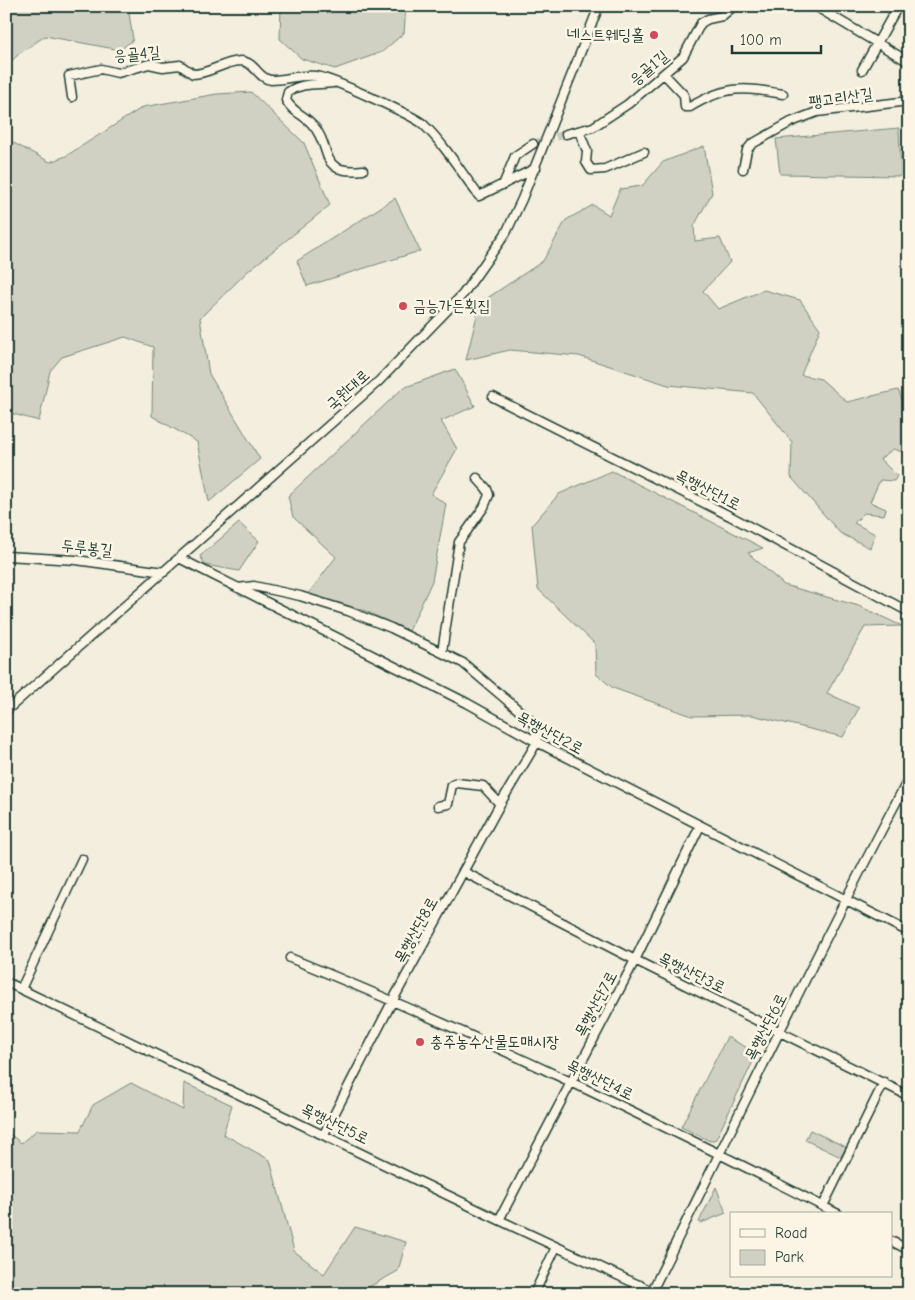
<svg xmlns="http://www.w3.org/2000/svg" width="915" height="1300" font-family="'Comic Neue','Poor Story',sans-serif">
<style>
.green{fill:#d0d1c2;stroke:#78877b}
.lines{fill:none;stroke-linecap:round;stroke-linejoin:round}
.minor-tunnel{stroke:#c9cbbc;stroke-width:8;stroke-dasharray:8 4;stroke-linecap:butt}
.minor-casing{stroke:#1f3d34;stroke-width:11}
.minor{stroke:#fcf5e5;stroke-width:8}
.poi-dot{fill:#d1495b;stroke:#fcf5e5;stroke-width:2}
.labels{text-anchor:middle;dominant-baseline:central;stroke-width:5;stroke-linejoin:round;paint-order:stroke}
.poi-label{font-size:16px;fill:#1f3d34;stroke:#fcf5e5;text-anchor:start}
.street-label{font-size:16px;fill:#1f3d34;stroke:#fcf5e5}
</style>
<rect width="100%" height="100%" fill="#f3eede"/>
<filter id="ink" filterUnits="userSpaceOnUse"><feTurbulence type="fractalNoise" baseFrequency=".02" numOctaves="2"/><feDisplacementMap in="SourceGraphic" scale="10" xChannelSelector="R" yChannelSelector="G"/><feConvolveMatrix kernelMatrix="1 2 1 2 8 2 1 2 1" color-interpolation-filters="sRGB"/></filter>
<g filter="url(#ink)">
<path class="green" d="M6,6H128L133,40L120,50L45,36L20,53L6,66Z
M281,6H406L404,33L382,52L335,69L302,59L280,39Z
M251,92L304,143L330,205L248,271L200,318L209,374L260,459L209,502L197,442L152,416L153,347L125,337L62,357L50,371L39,421L6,412V139L50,162L66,156L143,107L217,94Z
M899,128L901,176L780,174L776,139Z
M704,146L712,193L694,226L695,241L720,238L730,262L703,291L718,309L764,290L800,300L820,329L801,375L821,379L847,402L898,390L909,415V454L893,449L880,459L897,476L894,481L880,480L870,502L886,509L884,515L864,513L854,523L875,534L870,548L840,533L791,477L792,442L753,393L668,385L579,356L510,350L466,360L480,303L543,261L566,220L593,205L609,215L620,189L642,186L663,162Z
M395,198L420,251L307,286L297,261Z
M455,369L475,406L441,421L457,449L431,494L446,504L432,581L409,631L363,610L308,594L336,557L293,517L288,496L403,388Z
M612,471L763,548L748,553L784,585L859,606L902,626L865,627L827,693L859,708L843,737L752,715L692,716L613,688L596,674L595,644L538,589L532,525L559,494Z
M239,523L259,541L239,571L205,565L200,556Z
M727,1037L757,1053L716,1139L710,1141L681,1127Z
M131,1083L183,1110L184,1083L232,1105L223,1134L270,1160L294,1251L324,1274L355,1227L406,1242L398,1271L356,1294H6V1131L21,1143L37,1130L80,1131L93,1105Z
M810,1130L846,1147L841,1157L805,1140Z
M716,1187L726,1213L701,1223L699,1222Z"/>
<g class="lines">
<path class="minor-tunnel" d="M533,144L566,134"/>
<g class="minor-casing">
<path id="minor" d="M815,6L909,62
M862,70L898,6
M664,74L684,95L685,107H690C727,85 742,87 783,94
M333,83C316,85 303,82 288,92L286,100C292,112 303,114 312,124C334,148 316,175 363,170
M72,97L69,76L101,69L118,73L149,64L163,67L180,65L193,74C209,74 223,62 240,61C255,61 258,79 271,80C286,80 300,74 316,76C329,77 414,116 423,124C445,145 461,172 479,196L536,168
M579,131L587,151L586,162L591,170L605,169L644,152
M566,134L593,127L628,104L683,57L701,23L708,19L722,16L734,6
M743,169L747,150L752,144L791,122L817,112L909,101
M503,185L515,156L533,144
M493,397L730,516L909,612
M6,556L76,560L164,572
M179,558L467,703L537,742L909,932
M238,588L254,586L300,596L348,611L391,628L463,663L535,724L537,742L500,804L393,1000L324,1134
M442,652L459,542L484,507L489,495L487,489L477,478
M6,711L379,381L463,294L506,233L522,199L599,6
M438,806L448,804L452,785L457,783L483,786L500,804
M464,872L635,960L909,1096
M290,958C477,1034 658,1122 838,1214
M6,982L499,1220L658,1294
M21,989L82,859
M823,1206L884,1082
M499,1220L635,960L700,826
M891,1241L909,1250
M652,1291C737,1119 819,947 909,778
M534,1294L556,1247
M630,1294L640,1285
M907,1294L909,1291"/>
</g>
<use href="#minor" class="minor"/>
</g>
</g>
<g class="poi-dot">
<circle cx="654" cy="35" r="5"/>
<circle cx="403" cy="306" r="5"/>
<circle cx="420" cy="1042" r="5"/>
</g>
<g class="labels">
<g class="poi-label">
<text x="644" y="35" text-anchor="end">네스트웨딩홀</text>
<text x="413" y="306">금능가든횟집</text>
<text x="430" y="1042">충주농수산물도매시장</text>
</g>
<g class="street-label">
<text transform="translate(137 54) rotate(-5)">응골4길</text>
<text transform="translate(649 68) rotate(-40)">응골1길</text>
<text transform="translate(841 98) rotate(-8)">팽고리산길</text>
<text transform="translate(348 390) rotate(-42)">국원대로</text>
<text transform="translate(708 490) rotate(27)">목행산단1로</text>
<text transform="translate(87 548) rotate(6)">두루봉길</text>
<text transform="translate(550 733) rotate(28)">목행산단2로</text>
<text transform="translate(416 930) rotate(-61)">목행산단8로</text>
<text transform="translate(692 973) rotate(26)">목행산단3로</text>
<text transform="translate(596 1004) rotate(-62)">목행산단7로</text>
<text transform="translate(766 1027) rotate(-63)">목행산단6로</text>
<text transform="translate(600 1080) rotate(26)">목행산단4로</text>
<text transform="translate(335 1124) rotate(26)">목행산단5로</text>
</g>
</g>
<rect width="915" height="1300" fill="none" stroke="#fcf5e5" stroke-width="25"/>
<rect x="12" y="12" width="890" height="1275" fill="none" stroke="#1f3d34" stroke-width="2" filter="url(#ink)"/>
<rect x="730" y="1212" width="162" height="65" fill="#fcf5e5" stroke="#a4ab9e"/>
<rect x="740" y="1229" width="25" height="8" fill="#fcf5e5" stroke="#a4ab9e"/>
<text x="775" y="1238" font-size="15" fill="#1f3d34">Road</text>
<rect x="740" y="1250" width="25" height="15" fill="#d0d1c2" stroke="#a4ab9e"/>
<text x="775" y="1262" font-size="15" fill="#1f3d34">Park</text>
<path d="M732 45v8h89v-8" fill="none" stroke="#1f3d34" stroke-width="2.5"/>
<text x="740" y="45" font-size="15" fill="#1f3d34" stroke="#fcf5e5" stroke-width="4" paint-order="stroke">100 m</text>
</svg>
